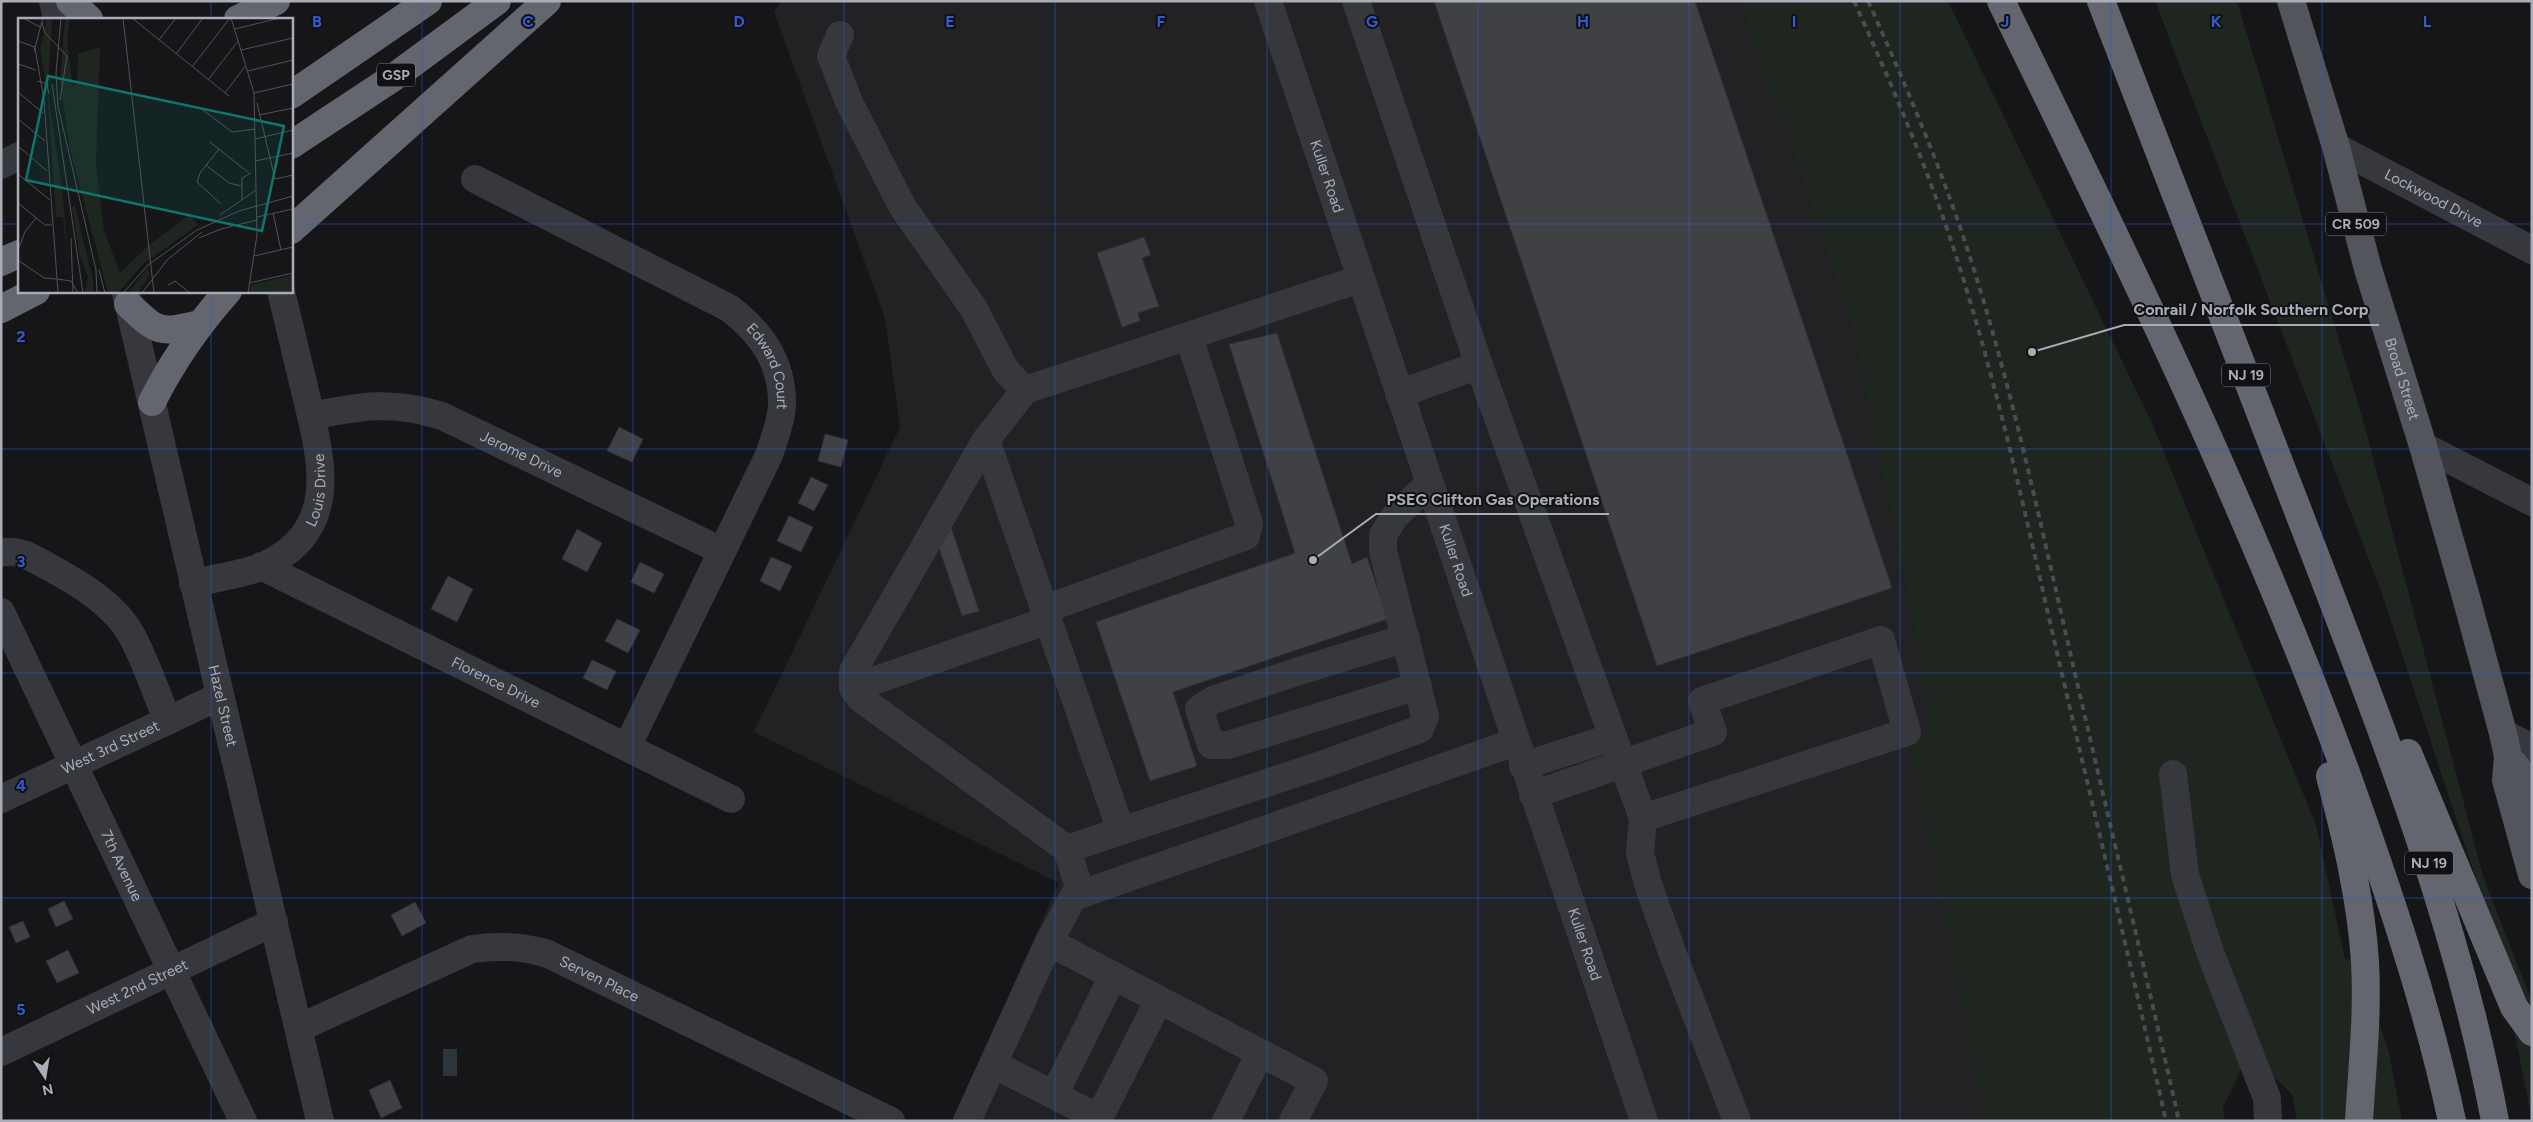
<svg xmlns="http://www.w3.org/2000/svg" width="2533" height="1122" font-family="Figtree,sans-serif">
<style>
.built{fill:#222225}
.green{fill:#1e261f}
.water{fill:#2c353c}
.building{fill:#404145;stroke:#303034}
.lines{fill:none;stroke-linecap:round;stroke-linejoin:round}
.minor{stroke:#37383d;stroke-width:28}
.major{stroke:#53555c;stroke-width:28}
.highway{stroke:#63666e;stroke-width:28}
.rail{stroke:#4a4c52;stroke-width:4;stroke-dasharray:6 5;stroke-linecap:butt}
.grid{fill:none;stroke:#325cd3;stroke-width:1;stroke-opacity:0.55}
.labels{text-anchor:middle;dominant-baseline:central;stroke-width:4;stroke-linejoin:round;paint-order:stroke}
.shield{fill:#111113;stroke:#7b7e86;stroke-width:1}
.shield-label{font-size:14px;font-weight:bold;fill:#a8adb8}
.street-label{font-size:15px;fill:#a8adb8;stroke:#111113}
.inset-road{fill:none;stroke:#505258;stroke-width:1}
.view{fill:#0f766e;fill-opacity:0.15;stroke:#0f766e;stroke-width:2.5}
.inset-edge{fill:none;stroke:#a8adb8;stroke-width:2.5}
.grid-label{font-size:16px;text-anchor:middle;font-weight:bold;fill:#325cd3;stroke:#111113;stroke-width:4;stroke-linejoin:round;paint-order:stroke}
.leader{fill:none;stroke:#a8adb8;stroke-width:2}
.callout-dot{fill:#a8adb8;stroke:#111113;stroke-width:2}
.callout-label{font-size:16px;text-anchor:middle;font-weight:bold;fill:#a8adb8;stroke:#111113;stroke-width:4;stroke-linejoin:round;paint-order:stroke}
</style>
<rect width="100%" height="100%" fill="#161618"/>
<path class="built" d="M782,1H1740L1849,318L1910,608L1931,733L1909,741L1985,1121H952L1059,883L754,732L900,427L885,318L774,12Z"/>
<path class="green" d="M1740,1H1948L2151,421L2316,825L2345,959L2359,960L2389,1053L2402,1121H2297L2292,1094L2249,1054L2223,1107L2225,1121H1985L1909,741L1931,733L1910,608L1849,318Z
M2155,1H2237L2363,420L2483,876L2532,1002V1120L2495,936L2381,591Z"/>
<path class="water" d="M443,1049H457V1076H443Z"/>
<path class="building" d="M1434,1H1695L1892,588L1657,666Z
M1144,237L1151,255L1142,258L1159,306L1138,313L1140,321L1122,327L1097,253Z
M1277,333L1352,564L1367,557L1388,619L1173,692L1197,766L1150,781L1096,622L1295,553L1229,344Z
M619,427L643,439L632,462L607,451Z
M825,434L848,440L841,467L818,461Z
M811,477L828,485L814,511L798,503Z
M789,516L813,527L801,552L777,541Z
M951,527L979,611L962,616L934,533Z
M577,529L602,543L587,572L562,559Z
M771,557L792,566L780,591L760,581Z
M640,562L664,574L654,593L631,582Z
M448,576L473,589L457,622L431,609Z
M617,619L640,630L628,653L605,641Z
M592,660L616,671L607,690L583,678Z
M64,901L73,919L56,927L48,909Z
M415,902L426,923L402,936L391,915Z
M23,921L30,937L16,943L9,927Z
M68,950L79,973L57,983L46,961Z
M390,1080L402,1108L381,1118L369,1090Z"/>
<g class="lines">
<g class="minor">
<path d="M53,1L57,19"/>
<path id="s1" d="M1268,1L1644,1121"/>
<path d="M1356,1L1479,365L1399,394"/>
<path d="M840,35L831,56L849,102L902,206L974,309L1006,371L1025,390"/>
<path id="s2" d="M2336,147L2532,250"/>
<path d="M1,165L19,156"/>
<path id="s3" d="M475,179L729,308C762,333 783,363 782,406C781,423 774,439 769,455L627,747"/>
<path d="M1360,279L1025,390L986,440L1121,831L1327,763L1420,729L1425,716L1383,551V535L1395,516L1429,484"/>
<path id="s4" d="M126,293L320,1121"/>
<path d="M1479,365L1613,737L1643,818L1907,732L1881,640L1702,701L1713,732L1533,795"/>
<path id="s5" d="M311,416C360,406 393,400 442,416L722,551"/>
<path d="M986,440L853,671V688L860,698L1067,849L1081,894"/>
<path d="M2423,446L2532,502"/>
<path d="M1,553C17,548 33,558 47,566C77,582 115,604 132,636C146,662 156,693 168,721"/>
<path id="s6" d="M261,566L731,799"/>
<path id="s7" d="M193,583C215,578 242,575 263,566C343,530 321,457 305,391C297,358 289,324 281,291"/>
<path d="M1045,609L1246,536L1249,523L1189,337"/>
<path id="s8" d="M1,612L243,1121"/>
<path d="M1406,638L1296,672L1213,700L1199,709L1211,745H1228L1418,686"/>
<path d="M853,688L1049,620"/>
<path d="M2503,733L2532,748"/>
<path d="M1523,766L1613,737"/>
<path d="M2173,774L2185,875L2210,952L2267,1098L2268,1121"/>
<path id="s9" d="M1,799L220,696"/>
<path d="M1643,818L1640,853L1648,884L1672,952L1737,1121"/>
<path d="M1067,849L1121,831"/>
<path id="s10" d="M299,1028L472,949C499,945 522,946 548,954L891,1121"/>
<path id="s11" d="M1,1052L274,922"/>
<path d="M993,1064L1099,1118L1159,1000"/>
<path d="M1054,1095L1113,976"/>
<path d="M967,1121L1049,942"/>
<path d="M1226,1121L1260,1053"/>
<path d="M1293,1121L1314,1081L1049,942L1073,897L1515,742"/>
</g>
<g class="major">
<path id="s12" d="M2291,1L2336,147L2368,269L2423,446L2466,597L2503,733L2508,757L2506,780L2532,875"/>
<path d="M2514,764L2524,778L2532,801"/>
</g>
<path class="highway" d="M70,1L89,19
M2001,1C2126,256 2250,511 2348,778C2388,890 2427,1004 2452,1121
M2101,1C2172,183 2242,365 2312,547C2384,735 2458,922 2495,1121
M238,19L276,1
M291,95L428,1
M291,145L394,77L497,1
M291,230L547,1
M1,262L19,254
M128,304C157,332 159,334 199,324
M1,309L36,291
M152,402C173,360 196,327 228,291
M2408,753L2514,1007L2532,1032
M2330,776C2346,837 2361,899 2365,962C2368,1015 2362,1068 2359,1121"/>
<path class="rail" d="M1854,1C1892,85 1928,169 1956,256C2000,392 2029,532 2061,670C2096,820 2132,970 2166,1121
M1868,1C1905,83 1940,165 1968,251C2012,386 2041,527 2073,665C2108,817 2145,969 2179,1121"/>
</g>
<path class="grid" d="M211,1V19M422,1V1121M633,1V1121M844,1V1121M1055,1V1121M1267,1V1121M1478,1V1121M1689,1V1121M1900,1V1121M2111,1V1121M2322,1V1121M1,224H19M291,224H2532M211,291V1121M1,449H2532M1,673H2532M1,898H2532"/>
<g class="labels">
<g class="shield">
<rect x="377" y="63.5" width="38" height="23" rx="4"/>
<rect x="2326" y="212.5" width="60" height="23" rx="4"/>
<rect x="2222" y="363.5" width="48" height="23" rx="4"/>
<rect x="2405" y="851.5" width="48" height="23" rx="4"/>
</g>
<g class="shield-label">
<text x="396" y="75">GSP</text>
<text x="2356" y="224">CR 509</text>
<text x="2246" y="375">NJ 19</text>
<text x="2429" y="863">NJ 19</text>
</g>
<g class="street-label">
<text stroke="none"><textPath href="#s1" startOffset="185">Kuller Road</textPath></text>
<text stroke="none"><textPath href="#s2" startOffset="110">Lockwood Drive</textPath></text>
<text stroke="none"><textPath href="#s3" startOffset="358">Edward Court</textPath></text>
<text stroke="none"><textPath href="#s12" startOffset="394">Broad Street</textPath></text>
<text stroke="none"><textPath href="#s5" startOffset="221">Jerome Drive</textPath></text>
<text stroke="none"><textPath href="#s7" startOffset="172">Louis Drive</textPath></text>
<text stroke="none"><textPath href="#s1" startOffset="590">Kuller Road</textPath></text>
<text stroke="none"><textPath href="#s6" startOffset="262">Florence Drive</textPath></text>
<text stroke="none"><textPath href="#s4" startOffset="424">Hazel Street</textPath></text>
<text stroke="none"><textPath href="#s9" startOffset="121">West 3rd Street</textPath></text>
<text stroke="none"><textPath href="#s8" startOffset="281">7th Avenue</textPath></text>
<text stroke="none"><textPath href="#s1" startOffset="995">Kuller Road</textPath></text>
<text stroke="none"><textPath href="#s10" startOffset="324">Serven Place</textPath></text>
<text stroke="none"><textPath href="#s11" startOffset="151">West 2nd Street</textPath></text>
</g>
</g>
<g transform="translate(18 18)">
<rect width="275" height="275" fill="#161618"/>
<path d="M29,0H34L30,74L45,178L51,257L45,199H38L30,82L22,30ZM47,0H52L49,24L55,69L59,65L60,36L82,29L78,146L86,212L102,255L131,227L172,196L180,207L124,247L100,275H90L52,131L42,63ZM57,188L75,262V275H67L70,259L61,234L54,189ZM129,250L132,256L120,275H110ZM275,257V275H232L233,267Z" fill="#1e261f"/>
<path class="inset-road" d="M43,0L38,55L40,88L78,252L79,275M105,0L136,275M114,0L211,78M213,0L236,75L239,217L230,275M7,1L22,9M24,5L27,15L49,38L42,82M217,11L262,0M141,22L158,0M0,23L17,29M17,30L26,82L40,275M223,32L275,20M16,33L25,0M158,36L185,0M0,46L18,52M174,49L212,0M230,53L275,42M190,62L220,23M20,63L29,66L31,76M34,66L65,275M0,74L25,95M207,75L228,47M236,75L275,66M239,85L257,161L275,157M181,89L214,114L237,111M241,97L275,90M0,101L27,123M237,121L275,112M192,124L231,155M0,128L29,153M201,131L182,155L179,164L203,186M237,143L275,135M188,147L211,165L223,168M0,156L32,182M224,181V160L233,155M0,185L27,207H34M255,195L263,232M202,197L238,172M239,199L275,191M53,220L55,275M181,220L203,211L239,202M0,232L7,214L18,200M236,238L275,229M0,242L26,260L39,261M81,252L87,275M39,261L53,263L60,275M231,265L275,255M150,267L157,263L172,275M105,275L130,247L179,212L221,193L275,178M124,275L149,242L184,214"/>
<path class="view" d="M30,58L266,108L244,213L8,162Z"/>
<rect width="275" height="275" class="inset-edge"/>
</g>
<g class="grid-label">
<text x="317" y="27">B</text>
<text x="528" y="27">C</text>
<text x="739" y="27">D</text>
<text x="950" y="27">E</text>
<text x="1161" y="27">F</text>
<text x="1372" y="27">G</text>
<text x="1583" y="27">H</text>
<text x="1794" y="27">I</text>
<text x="2005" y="27">J</text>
<text x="2216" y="27">K</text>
<text x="2427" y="27">L</text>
<text x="21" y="342">2</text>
<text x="21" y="567">3</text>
<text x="21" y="791">4</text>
<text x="21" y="1015">5</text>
</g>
<path class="leader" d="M2032 352L2124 325H2379M1313 560L1376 514H1609"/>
<g class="callout-dot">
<circle cx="2032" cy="352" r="5"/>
<circle cx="1313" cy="560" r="5"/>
</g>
<g class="callout-label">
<text x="2251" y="315">Conrail / Norfolk Southern Corp</text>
<text x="1493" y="505">PSEG Clifton Gas Operations</text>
</g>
<rect width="2533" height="1122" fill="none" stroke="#a8adb8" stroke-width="5"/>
<g transform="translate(45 1077) rotate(168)" stroke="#111113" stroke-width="4" paint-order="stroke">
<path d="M0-4L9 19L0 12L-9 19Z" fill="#a8adb8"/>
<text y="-8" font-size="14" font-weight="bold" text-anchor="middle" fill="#a8adb8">N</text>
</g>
</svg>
